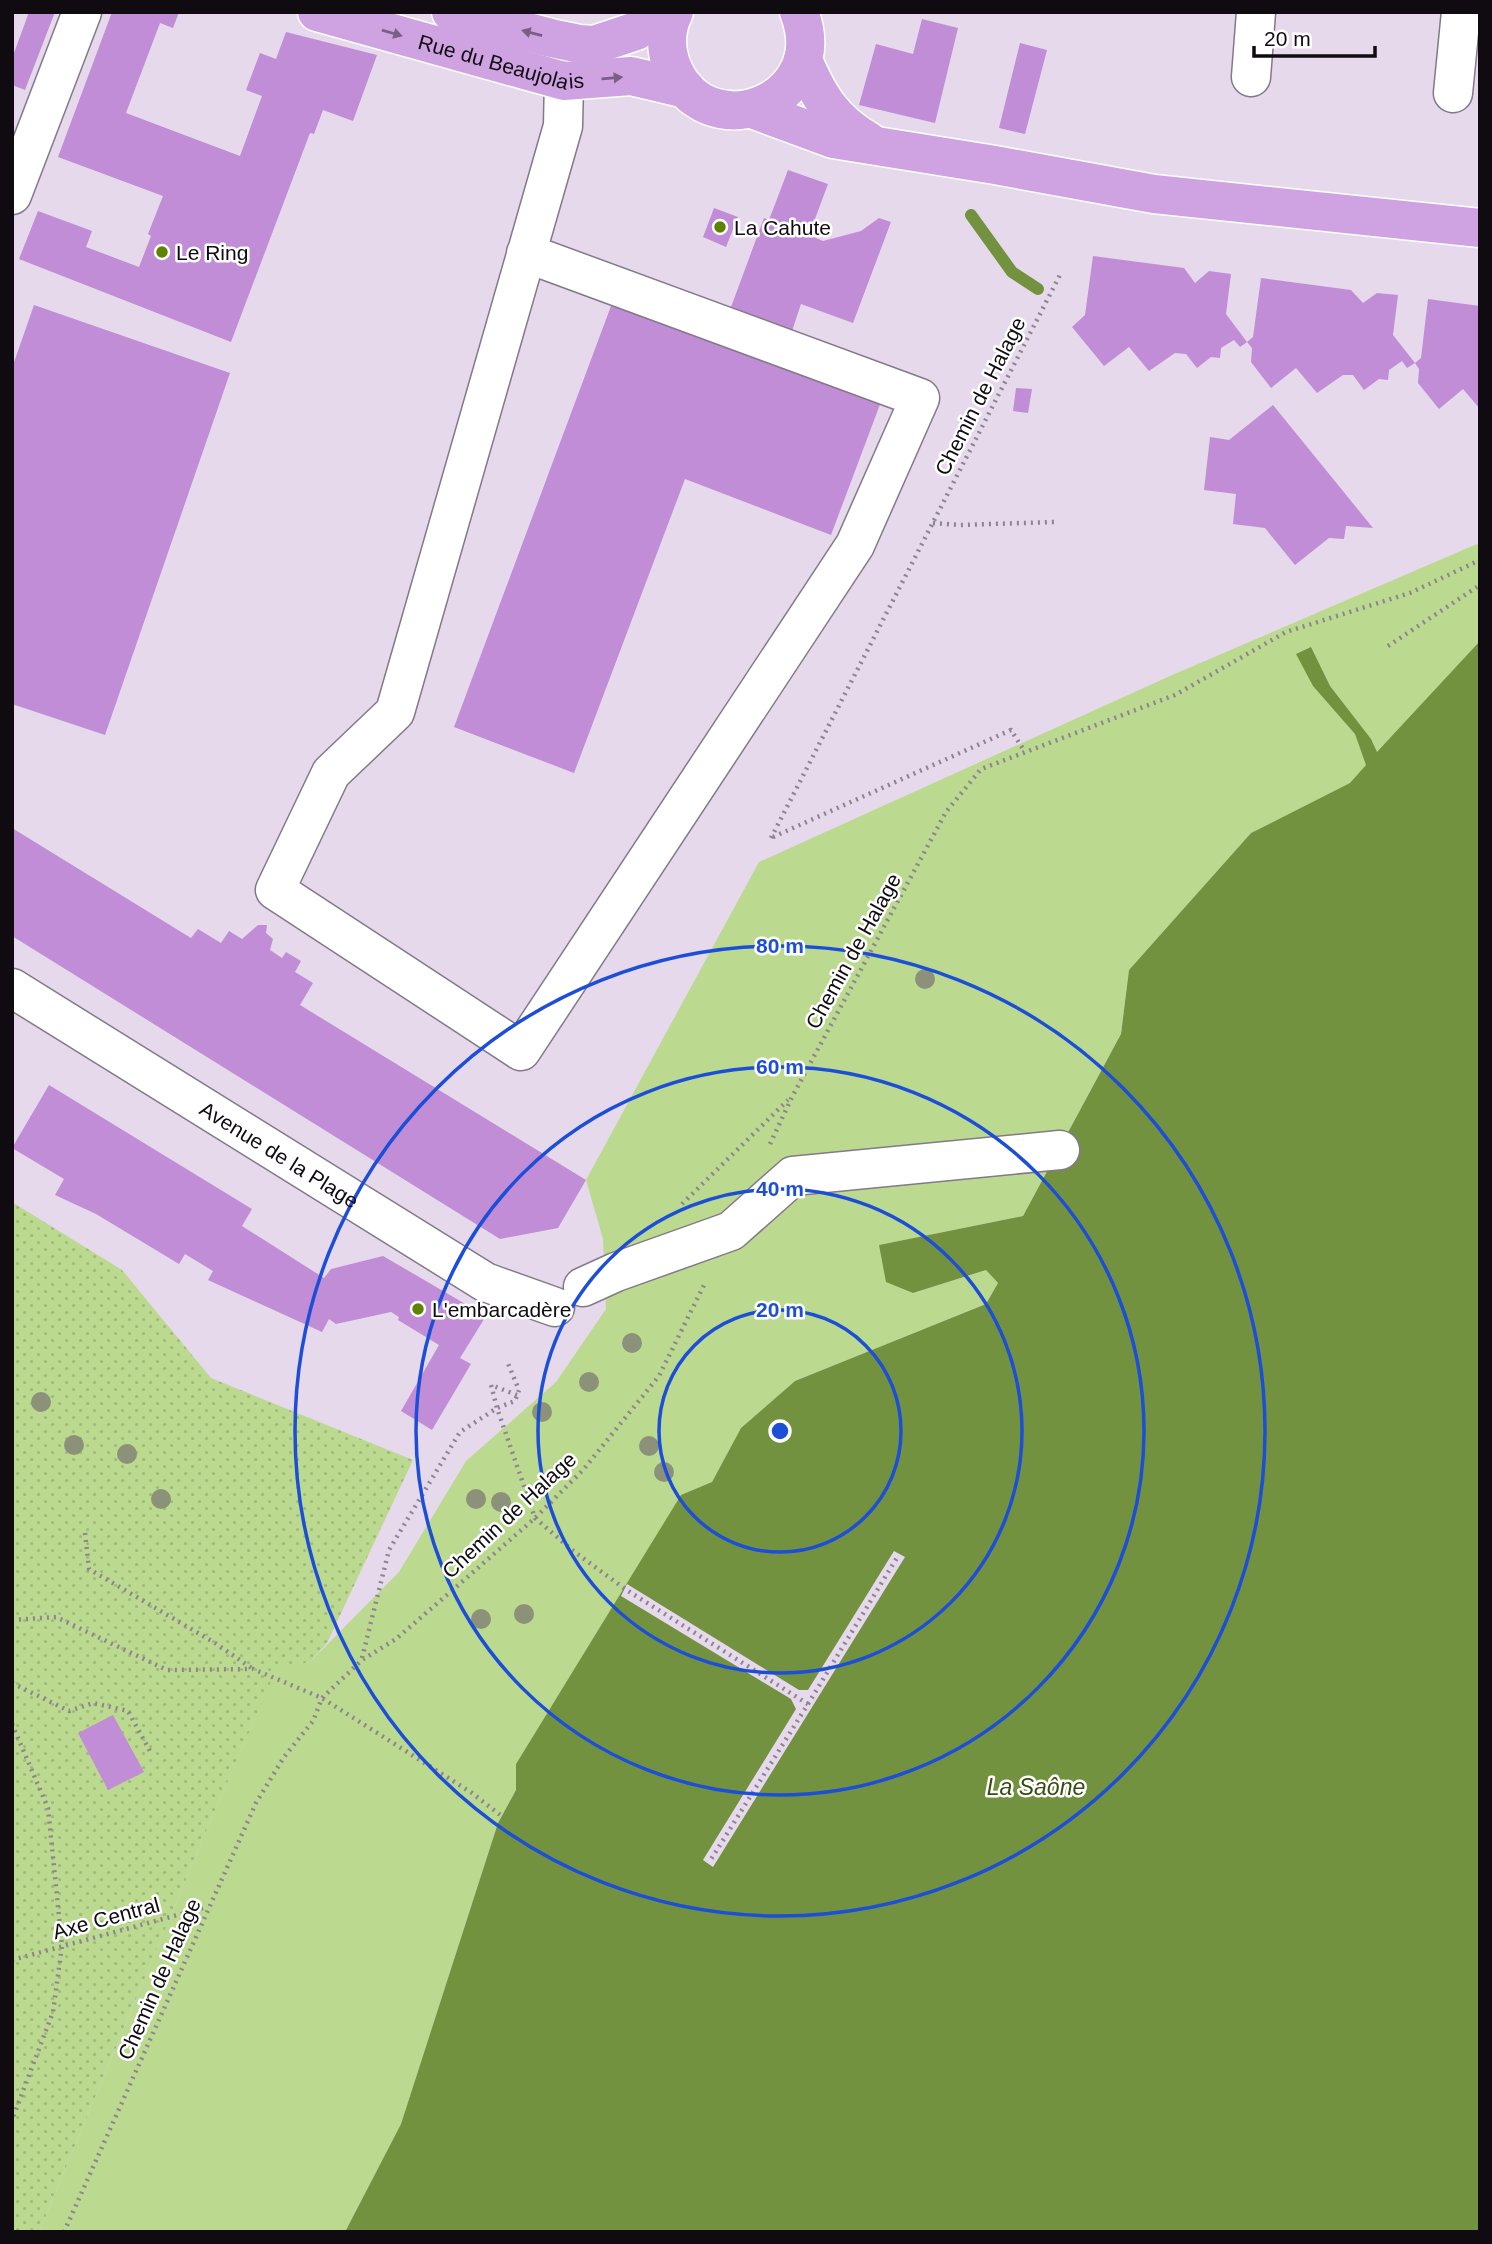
<svg xmlns="http://www.w3.org/2000/svg" width="1492" height="2244" font-family="Helvetica,sans-serif">
<style>
.grass{fill:#bbda8f}
.park{fill:url(#park-dots)}
.water{fill:#739240}
.pier{fill:#e5d9eb}
.lines{fill:none;stroke-linecap:round;stroke-linejoin:round}
.stream{stroke:#739240;stroke-width:12}
.building{fill:#c08dd6}
.minor-casing{stroke:#837989;stroke-width:41}
.major-casing{stroke:#fff;stroke-width:41}
.path{stroke:#8d8491;stroke-width:4.5;stroke-dasharray:2 5;stroke-linecap:butt}
.minor{stroke:#fff;stroke-width:38}
.major{stroke:#cfa3e2;stroke-width:38}
.tree{fill:#8b9279}
.oneway{fill:#795f84}
.ring{fill:none;stroke:#1d4ed8;stroke-width:3.5}
.poi-dot{fill:#5e8301;stroke:#fff;stroke-width:2.5}
.labels{text-anchor:middle;dominant-baseline:central;stroke-width:5;stroke-linejoin:round;paint-order:stroke}
.street-label{font-size:21px;fill:#0f0b11;stroke:#fff}
.poi-label{font-size:21px;fill:#0f0b11;stroke:#fff;text-anchor:start}
.water-label{font-size:23px;font-style:italic;fill:#374c0f;stroke:#fff}
.centre{fill:#1d4ed8;stroke:#fff;stroke-width:3.5}
.ring-label{font-size:21px;text-anchor:middle;font-weight:bold;fill:#1d4ed8;stroke:#fff;stroke-width:5;stroke-linejoin:round;paint-order:stroke}
</style>
<defs>
<pattern id="park-dots" width="8" height="8" patternUnits="userSpaceOnUse" patternTransform="scale(1.75)"><rect width="8" height="8" fill="#bbda8f"/><path d="M2 2h.1M6 6h.1" fill="none" stroke="#a0ba7a" stroke-width="1.8" stroke-linecap="round"/></pattern>
</defs>
<rect width="100%" height="100%" fill="#e5d9eb"/>
<path class="grass" d="M1477,544L1480,548V641L1351,783L1251,833L1129,970L1121,1034L1023,1216L879,1245L913,1293L986,1270L998,1283L986,1304L795,1381L741,1428L712,1482L681,1496L516,1764V1790L498,1823L401,2124L345,2232H39L201,1843L277,1667L310,1662L399,1572L466,1461L556,1382L606,1309L603,1239L586,1180L759,862L1170,676Z"/>
<path class="park" d="M12,1202L122,1270L211,1378L413,1460L327,1643L310,1662L277,1668L201,1843L39,2232H12Z"/>
<path class="water" d="M1480,641V2232H345L401,2124L498,1823L516,1790V1764L681,1495L712,1482L741,1428L795,1381L986,1304L998,1283L986,1270L913,1293L886,1282L879,1245L1023,1216L1121,1034L1129,970L1251,833L1350,783L1366,765L1355,734L1313,686L1296,654L1311,647L1330,686L1371,739L1377,752Z"/>
<path class="pier" d="M894,1551L905,1557L713,1867L703,1860L796,1709L791,1699L621,1596L627,1584L799,1690H808Z"/>
<g class="lines">
<path class="stream" d="M971,215L1012,272L1038,289"/>
</g>
<path class="building" d="M29,12H55L25,90L12,85V52L14,53Z
M112,12H179L173,28L160,23L126,113L240,156L262,96L246,90L260,53L276,59L286,32L377,55L353,121L323,110L314,134L310,133L231,342L19,259L38,211L92,231L86,247L139,267L151,236L148,234L163,196L58,157Z
M922,19L958,28L935,123L859,105L876,44L913,54Z
M1020,43L1047,50L1025,134L999,128Z
M788,170L828,184L809,235L823,241L861,231L879,218L891,222L853,323L801,304L792,331L731,307L764,218L769,220Z
M714,208L738,217L726,247L703,237Z
M1093,256L1184,268L1195,283L1209,271L1231,274L1226,314L1247,342L1253,337L1261,278L1351,290L1363,303L1377,293L1398,295L1393,335L1415,363L1421,358L1428,299L1480,306V409L1463,389L1439,409L1418,383L1419,369L1415,363L1407,368L1402,361L1389,370L1388,380L1379,379L1364,390L1353,375H1343L1317,393L1296,368L1271,388L1251,362L1252,348L1247,342L1240,347L1234,340L1221,348L1220,358L1211,357L1197,368L1186,354L1175,353L1149,371L1129,347L1104,366L1072,327L1085,315Z
M614,298L882,399L831,535L685,479L574,773L454,727Z
M34,305L230,373L105,735L12,704V368Z
M1016,388L1032,389L1028,413L1013,411Z
M1273,405L1373,528L1346,526L1344,539L1329,538L1295,565L1265,528L1233,524L1236,494L1204,490L1210,437L1229,440Z
M12,828L191,938L198,929L221,943L229,931L242,939L258,925H267L266,933L273,939L270,950L282,958L286,952L301,961L295,972L313,983L300,1005L586,1180L558,1228L500,1239L12,936Z
M49,1085L252,1209L242,1226L324,1278L331,1269L383,1256L486,1316L460,1358L471,1364L432,1430L401,1411L439,1345L398,1320L399,1317L391,1312L336,1324L329,1319L322,1332L208,1280L213,1271L185,1254L179,1264L96,1214L55,1195L64,1179L12,1148Z
M113,1715L144,1772L108,1790L78,1733Z"/>
<g class="lines">
<g class="minor-casing">
<g id="minor">
<path d="M1251,77L1256,12"/>
<path d="M1453,93L1461,12"/>
<path d="M12,195L82,12"/>
<path d="M526,253L920,398L855,545L521,1051L275,890L331,773L395,712L563,126L564,81"/>
<path id="s1" d="M12,988L485,1282L555,1307"/>
<path d="M583,1287L616,1272L731,1231L793,1176L1060,1150"/>
</g>
</g>
<g class="major-casing">
<g id="major">
<path id="s2" d="M317,12L564,81L631,76L686,89"/>
<path d="M451,12L551,38L580,44L594,45L636,31L664,12"/>
<path d="M674,12C666,28 665,47 671,64C703,152 835,103 799,12"/>
<path d="M803,60C819,97 832,120 868,141"/>
<path d="M752,109L833,139L995,165L1154,194L1480,228"/>
</g>
</g>
<path class="path" d="M933,523L960,525L1054,522
M1388,646L1480,585
M773,837L1011,730L1025,752
M771,838L1061,273
M770,1144L792,1097L946,812L981,769L1175,695L1286,632L1410,593L1480,560
M682,1204L788,1100
M517,1395L491,1385L497,1408L535,1518L572,1550L625,1589L808,1704L710,1861
M85,1533L89,1569L215,1643L253,1669
M12,1620L56,1617L167,1670L253,1669L322,1698L472,1793L504,1818
M362,1658L389,1550L460,1432L497,1408L515,1401L519,1390L507,1361
M12,1683L69,1711L93,1703L128,1711L151,1753
M808,1704L898,1556
M12,1724L48,1808L62,1946L53,2012L12,2120
M12,1960L207,1907
M64,2232L256,1803L284,1757L313,1721L322,1698L362,1660L396,1639L455,1588L535,1518L583,1470L659,1376L704,1285"/>
<use href="#minor" class="minor"/>
<use href="#major" class="major"/>
</g>
<g class="tree">
<circle cx="925" cy="979" r="10"/>
<circle cx="632" cy="1343" r="10"/>
<circle cx="589" cy="1382" r="10"/>
<circle cx="41" cy="1402" r="10"/>
<circle cx="542" cy="1412" r="10"/>
<circle cx="74" cy="1445" r="10"/>
<circle cx="649" cy="1446" r="10"/>
<circle cx="127" cy="1454" r="10"/>
<circle cx="664" cy="1472" r="10"/>
<circle cx="161" cy="1499" r="10"/>
<circle cx="476" cy="1499" r="10"/>
<circle cx="501" cy="1502" r="10"/>
<circle cx="524" cy="1614" r="10"/>
<circle cx="481" cy="1619" r="10"/>
</g>
<defs><path id="oneway-solid" d="M-6-.8H1V-3.2L6.5 0L1 3.2V.8H-6Z" transform="scale(1.75)"/></defs>
<g class="oneway">
<use href="#oneway-solid" transform="translate(392 33) rotate(16)"/>
<use href="#oneway-solid" transform="translate(532 33) rotate(-165)"/>
<use href="#oneway-solid" transform="translate(612 78) rotate(-5)"/>
</g>
<g class="ring">
<circle cx="780" cy="1431" r="121"/>
<circle cx="780" cy="1431" r="242"/>
<circle cx="780" cy="1431" r="364"/>
<circle cx="780" cy="1431" r="485"/>
</g>
<g class="poi-dot">
<circle cx="720" cy="227" r="7"/>
<circle cx="162" cy="252" r="7"/>
<circle cx="418" cy="1309" r="7"/>
</g>
<g class="labels">
<g class="street-label">
<text stroke="none"><textPath href="#s2" startOffset="191">Rue du Beaujolais</textPath></text>
<text transform="translate(980 396) rotate(-63)">Chemin de Halage</text>
<text transform="translate(853 951) rotate(-61)">Chemin de Halage</text>
<text stroke="none"><textPath href="#s1" startOffset="315">Avenue de la Plage</textPath></text>
<text transform="translate(509 1515) rotate(-43)">Chemin de Halage</text>
<text transform="translate(106 1918) rotate(-15)">Axe Central</text>
<text transform="translate(159 1979) rotate(-66)">Chemin de Halage</text>
</g>
<g class="poi-label">
<text x="734" y="227">La Cahute</text>
<text x="176" y="252">Le Ring</text>
<text x="432" y="1309">L'embarcadère</text>
</g>
<g class="water-label">
<text x="1036" y="1787">La Saône</text>
</g>
</g>
<circle cx="780" cy="1431" r="10" class="centre"/>
<g class="ring-label">
<text x="780" y="953">80 m</text>
<text x="780" y="1074">60 m</text>
<text x="780" y="1196">40 m</text>
<text x="780" y="1317">20 m</text>
</g>
<rect width="1492" height="2244" fill="none" stroke="#0f0b11" stroke-width="28"/>
<path d="M1254 46v10h121v-10" fill="none" stroke="#0f0b11" stroke-width="3.5"/>
<text x="1264" y="46" font-size="21" fill="#0f0b11" stroke="#ffffff" stroke-width="5" paint-order="stroke">20 m</text>
</svg>
